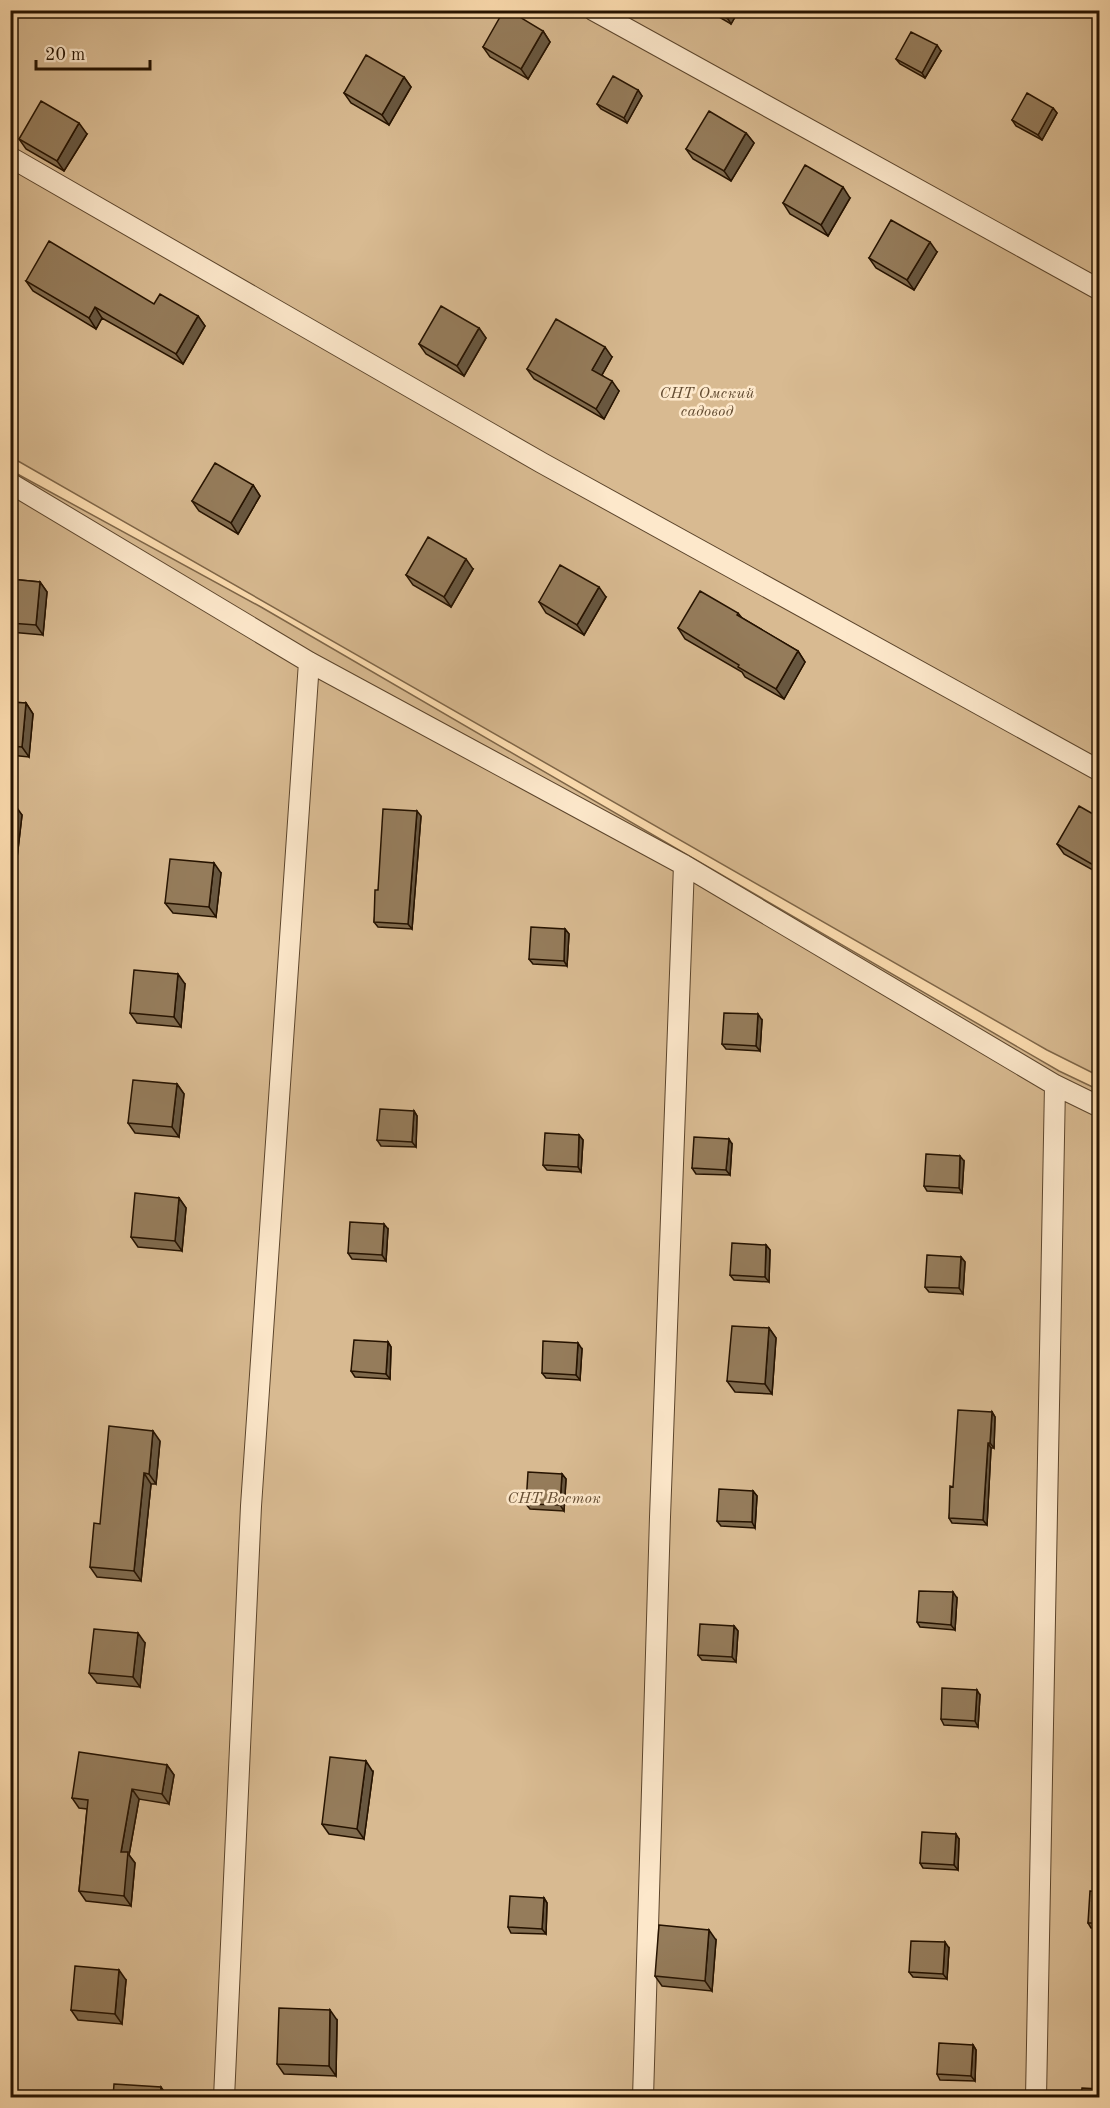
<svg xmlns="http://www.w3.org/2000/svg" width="1110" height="2108" font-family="'Old Standard TT',serif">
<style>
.green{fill:#d8ba91;stroke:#7f6648;stroke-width:1.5}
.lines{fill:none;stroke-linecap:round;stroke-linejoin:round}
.service-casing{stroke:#5c452c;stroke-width:22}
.service{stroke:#fde8cb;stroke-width:20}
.wall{fill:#806b4e;stroke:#261300;stroke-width:1.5}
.shaded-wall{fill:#685740;stroke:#261300;stroke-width:1.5}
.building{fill:#957c5b;stroke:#261300;stroke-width:1.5}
.labels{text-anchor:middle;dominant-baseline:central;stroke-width:5;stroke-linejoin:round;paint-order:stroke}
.park-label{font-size:16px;font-style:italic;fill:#644d33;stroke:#fde8cb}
</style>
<rect width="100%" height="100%" fill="#fcdcaf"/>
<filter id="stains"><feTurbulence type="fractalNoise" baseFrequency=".00333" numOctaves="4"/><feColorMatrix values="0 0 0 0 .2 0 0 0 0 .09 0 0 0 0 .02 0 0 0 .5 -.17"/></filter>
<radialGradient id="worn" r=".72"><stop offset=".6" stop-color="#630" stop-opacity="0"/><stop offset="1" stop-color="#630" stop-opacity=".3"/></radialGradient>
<path class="green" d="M11,11H1099V1076L1047,1050L11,457Z
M10,470L261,607L1059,1071L1099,1090V2097H11Z"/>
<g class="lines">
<g class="service-casing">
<path id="service" d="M593,10L1100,290
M10,157L542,463L1100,771
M10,483L309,662L684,865L1055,1085L1100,1107
M224,2098L251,1506L309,662
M643,2098L660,1517L684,865
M1036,2098L1055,1085"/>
</g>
<use href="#service" class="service"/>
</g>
<path class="wall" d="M707,10H739L731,24Z
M543,31L550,42L528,79L490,57L483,47Z
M941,51L925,78L900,64L896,59Z
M404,77L411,87L389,125L351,103L344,93Z
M638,90L642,96L627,123L601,109L597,104Z
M1053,108L1057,113L1042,140L1016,126L1012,120Z
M746,133L754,143L731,181L693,159L686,149Z
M87,134L64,171L26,149L19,139Z
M850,198L828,236L790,214L783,203Z
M937,252L914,290L876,268L869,258Z
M26,281L154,304L198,316L205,326L183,364L102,318L96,329L33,291Z
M479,328L486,338L464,376L426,354L419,344Z
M612,357L602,375L619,391L604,419L534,379L527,369Z
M253,485L260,496L238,534L199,511L192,501Z
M473,569L451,607L413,585L406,575Z
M10,579L40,582L47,592L43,635L10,632Z
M606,597L584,635L546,613L539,602Z
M738,613L742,618L798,651L805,662L784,699L745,677L742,672L685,639L678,628Z
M10,702L26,703L33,714L29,757L10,755Z
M10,804L22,815L17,858H10Z
M421,816L412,929L378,927L374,922L378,890Z
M1100,818V874L1064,854L1057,844Z
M221,873L216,917L173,913L165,903Z
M565,929L569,934L567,966L533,964L529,959Z
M185,984L181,1027L137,1023L130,1013Z
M762,1020L760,1051L726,1049L722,1044Z
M177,1084L184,1094L179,1137L135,1133L128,1123Z
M414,1111L417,1116L416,1147L381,1146L377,1140Z
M579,1135L583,1140L581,1172L547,1170L543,1165Z
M732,1144L730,1175L696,1174L692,1168Z
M964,1161L962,1193L927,1191L924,1186Z
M179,1198L186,1208L182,1251L138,1247L131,1237Z
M388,1229L386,1261L352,1259L348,1253Z
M766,1245L770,1250L769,1282L734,1280L730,1275Z
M961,1257L965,1262L963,1294L929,1292L925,1287Z
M769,1328L776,1338L772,1394L735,1392L727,1381Z
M388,1342L391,1347L390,1379L355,1377L351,1371Z
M582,1349L580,1380L546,1378L542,1373Z
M992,1412L995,1417L994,1448H991L987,1525L952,1523L949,1518L953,1487Z
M160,1441L156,1484H151L141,1581L97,1577L90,1567Z
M562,1474L566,1479L564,1511L530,1509L526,1504Z
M753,1491L757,1496L755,1528L721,1526L717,1521Z
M957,1598L955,1630L920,1627L917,1622Z
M734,1626L738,1631L736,1662L702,1660L698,1655Z
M145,1643L140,1687L97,1683L89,1673Z
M980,1695L978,1727L944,1725L941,1719Z
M167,1765L174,1775L169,1804L139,1799L129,1855L135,1863L131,1906L86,1901L79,1891L87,1809L79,1808L72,1798Z
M373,1772L364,1839L329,1834L322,1824Z
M959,1839L958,1870L923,1868L920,1863Z
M1100,1892V1928H1091L1088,1923Z
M544,1898L547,1903L546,1934L511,1933L508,1927Z
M716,1940L712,1991L662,1986L655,1976Z
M949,1948L947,1979L913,1977L909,1972Z
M126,1980L122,2024L78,2020L71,2010Z
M337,2020L336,2076L284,2074L277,2064Z
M973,2045L976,2050L975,2081L940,2080L937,2074Z"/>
<path class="shaded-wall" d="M732,10H739L731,24L728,19Z
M543,31L550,42L528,79L521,69Z
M937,45L941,51L925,78L922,73Z
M404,77L411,87L389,125L382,115Z
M638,90L642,96L627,123L624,118Z
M1053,108L1057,113L1042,140L1038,135Z
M79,123L87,134L64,171L57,161Z
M746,133L754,143L731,181L724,171Z
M843,187L850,198L828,236L821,225Z
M930,242L937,252L914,290L907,280Z
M95,307L102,318L96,329L89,318Z
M198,316L205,326L183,364L176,354Z
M479,328L486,338L464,376L457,366Z
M605,347L612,357L599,380L592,370Z
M612,381L619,391L604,419L596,409Z
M253,485L260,496L238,534L231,523Z
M466,559L473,569L451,607L444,597Z
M40,582L47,592L43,635L36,625Z
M599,587L606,597L584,635L577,625Z
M798,651L805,662L784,699L776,689Z
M26,703L33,714L29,757L22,747Z
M15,805L22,815L17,858L10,849Z
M417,811L421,816L412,929L408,924Z
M1100,858V872L1095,866Z
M214,863L221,873L216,917L209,907Z
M565,929L569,934L567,966L564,961Z
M178,974L185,984L181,1027L174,1017Z
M758,1014L762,1020L760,1051L756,1046Z
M177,1084L184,1094L179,1137L172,1127Z
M414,1111L417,1116L416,1147L412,1142Z
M579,1135L583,1140L581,1172L578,1167Z
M729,1139L732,1144L730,1175L726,1170Z
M960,1156L964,1161L962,1193L959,1188Z
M179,1198L186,1208L182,1251L175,1241Z
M384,1224L388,1229L386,1261L382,1255Z
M766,1245L770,1250L769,1282L765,1277Z
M961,1257L965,1262L963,1294L959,1288Z
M769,1328L776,1338L772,1394L765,1384Z
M388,1342L391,1347L390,1379L386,1374Z
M578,1343L582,1349L580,1380L576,1375Z
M992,1412L995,1417L994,1448L990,1443Z
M153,1431L160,1441L156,1484L149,1474Z
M988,1443L991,1448L987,1525L983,1520Z
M144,1473L151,1484L141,1581L134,1571Z
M562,1474L566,1479L564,1511L560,1505Z
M753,1491L757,1496L755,1528L752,1522Z
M953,1592L957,1598L955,1630L951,1625Z
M734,1626L738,1631L736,1662L732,1657Z
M138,1633L145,1643L140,1687L133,1677Z
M977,1690L980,1695L978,1727L975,1721Z
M366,1761L373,1772L364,1839L357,1829Z
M167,1765L174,1775L169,1804L162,1794Z
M132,1789L139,1799L129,1855L135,1863L131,1906L124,1896L121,1852Z
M956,1834L959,1839L958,1870L954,1865Z
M544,1898L547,1903L546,1934L542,1929Z
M709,1930L716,1940L712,1991L705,1981Z
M945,1942L949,1948L947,1979L943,1974Z
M119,1970L126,1980L122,2024L115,2014Z
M330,2010L337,2020L336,2076L329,2066Z
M973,2045L976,2050L975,2081L971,2076Z
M161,2087L168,2097H160Z"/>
<path class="building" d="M504,10H508L543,31L521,69L483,47Z
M713,10H732L728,19Z
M911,32L937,45L922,73L896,59Z
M366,55L404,77L382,115L344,93Z
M613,76L638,90L624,118L597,104Z
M1027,93L1053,108L1038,135L1012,120Z
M41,101L79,123L57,161L19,139Z
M709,111L746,133L724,171L686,149Z
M805,165L843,187L821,225L783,203Z
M891,220L930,242L907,280L869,258Z
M49,241L154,304L160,294L198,316L176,354L95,307L89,318L26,281Z
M441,306L479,328L457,366L419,344Z
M556,319L605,347L592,370L612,381L596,409L527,369Z
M215,463L253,485L231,523L192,501Z
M428,537L466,559L444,597L406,575Z
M560,565L599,587L577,625L539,602Z
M10,579L40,582L36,625L10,623Z
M700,591L738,613L737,615L798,651L776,689L738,667L739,665L678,628Z
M10,702L26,703L22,747L10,746Z
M10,804L15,805L10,845Z
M1079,806L1100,818V858L1095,866L1057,844Z
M383,809L417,811L408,924L374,922L375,890H378Z
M170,859L214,863L209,907L165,903Z
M531,927L565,929L564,961L529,959Z
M134,970L178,974L174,1017L130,1013Z
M724,1013L758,1014L756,1046L722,1044Z
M133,1080L177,1084L172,1127L128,1123Z
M380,1109L414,1111L412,1142L377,1140Z
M545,1133L579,1135L578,1167L543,1165Z
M694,1137L729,1139L726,1170L692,1168Z
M926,1154L960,1156L959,1188L924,1186Z
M135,1193L179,1198L175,1241L131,1237Z
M350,1222L384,1224L382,1255L348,1253Z
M732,1243L766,1245L765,1277L730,1275Z
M927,1255L961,1257L959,1288L925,1287Z
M732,1326L769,1328L765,1384L727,1381Z
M354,1340L388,1342L386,1374L351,1371Z
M543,1341L578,1343L576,1375L542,1373Z
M958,1410L992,1412L990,1443H988L983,1520L949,1518L950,1486L953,1487Z
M109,1426L153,1431L149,1474L144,1473L134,1571L90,1567L94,1523L100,1524Z
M528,1472L562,1474L560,1505L526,1504Z
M719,1489L753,1491L752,1522L717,1521Z
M919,1591L953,1592L951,1625L917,1622Z
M700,1624L734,1626L732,1657L698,1655Z
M94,1629L138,1633L133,1677L89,1673Z
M942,1688L977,1690L975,1721L941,1719Z
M79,1752L167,1765L162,1794L132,1789L121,1852H128L124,1896L79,1891L88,1800L72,1798Z
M330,1757L366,1761L357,1829L322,1824Z
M922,1832L956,1834L954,1865L920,1863Z
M1090,1891L1100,1892V1923H1088Z
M510,1896L544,1898L542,1929L508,1927Z
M659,1925L709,1930L705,1981L655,1976Z
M911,1941L945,1942L943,1974L909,1972Z
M75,1966L119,1970L115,2014L71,2010Z
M279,2008L330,2010L329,2066L277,2064Z
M939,2043L973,2045L971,2076L937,2074Z
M114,2084L161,2087L160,2097H113Z
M1082,2088L1100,2089V2097H1081Z"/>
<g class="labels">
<g class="park-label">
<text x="707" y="394">СНТ Омский<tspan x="707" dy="18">садовод</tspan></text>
<text x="554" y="1499">СНТ Восток</text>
</g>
</g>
<rect width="1110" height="2108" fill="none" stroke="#fcdcaf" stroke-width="36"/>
<rect x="12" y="12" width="1086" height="2084" fill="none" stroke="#261300" stroke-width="3"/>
<rect x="18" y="18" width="1074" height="2072" fill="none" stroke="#261300" stroke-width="1.5"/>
<path d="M36 60v9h114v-9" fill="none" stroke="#261300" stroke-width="3"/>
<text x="45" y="60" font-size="18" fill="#261300" stroke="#fde8cb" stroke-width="4.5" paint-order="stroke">20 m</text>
<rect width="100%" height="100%" filter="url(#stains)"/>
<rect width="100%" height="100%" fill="url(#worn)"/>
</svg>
